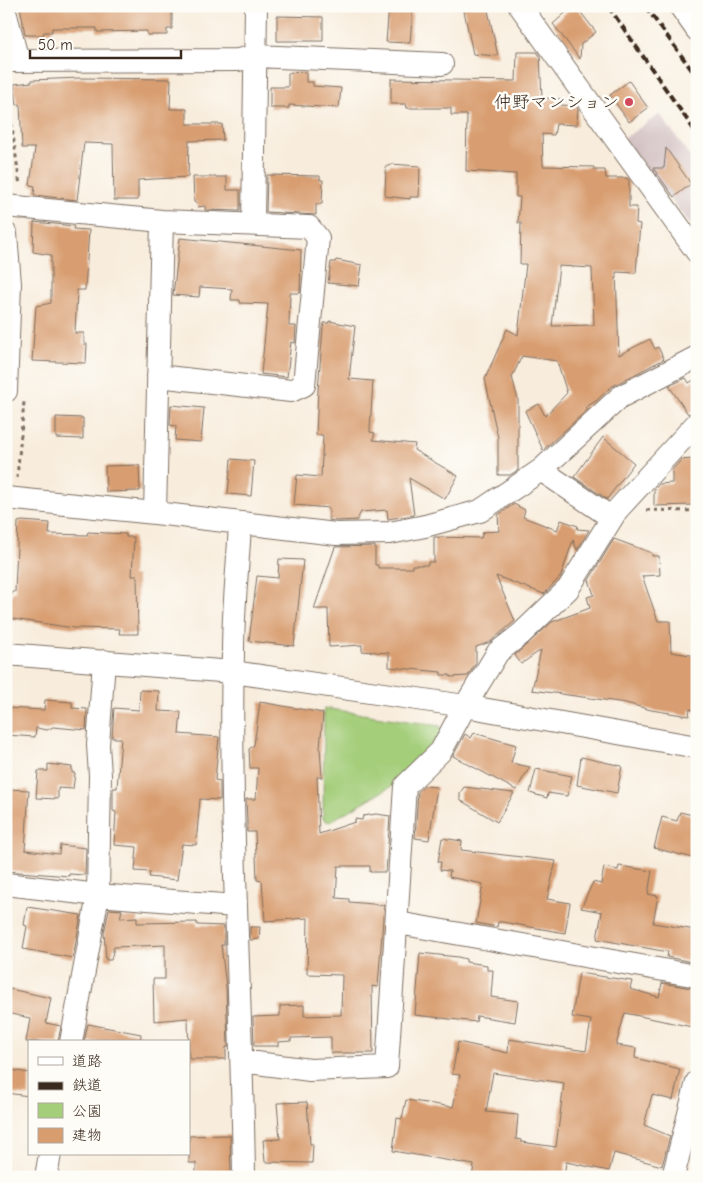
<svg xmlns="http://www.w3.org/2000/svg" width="703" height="1183" font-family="'Comic Neue','Klee One',sans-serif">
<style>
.industrial{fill:#d2bfc1}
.green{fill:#a4ce7a;stroke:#707c4c}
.building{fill:#d89d6f;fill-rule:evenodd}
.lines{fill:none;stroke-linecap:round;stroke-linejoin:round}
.minor-casing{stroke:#7d6e61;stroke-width:24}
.path{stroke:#7d6e61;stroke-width:3;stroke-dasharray:4 4;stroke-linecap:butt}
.minor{stroke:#fff;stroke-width:22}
.rail{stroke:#3b2a1e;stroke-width:4;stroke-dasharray:8 4;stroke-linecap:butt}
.poi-dot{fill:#d1495b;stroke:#fdfcf7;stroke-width:2}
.labels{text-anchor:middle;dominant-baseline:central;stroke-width:5;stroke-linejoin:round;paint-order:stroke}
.poi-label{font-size:18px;fill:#3b2a1e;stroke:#fdfcf7;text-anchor:end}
</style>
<rect width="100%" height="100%" fill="#fdfcf7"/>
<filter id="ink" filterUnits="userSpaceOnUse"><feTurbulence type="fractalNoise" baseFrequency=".02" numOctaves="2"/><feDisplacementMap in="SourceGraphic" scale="10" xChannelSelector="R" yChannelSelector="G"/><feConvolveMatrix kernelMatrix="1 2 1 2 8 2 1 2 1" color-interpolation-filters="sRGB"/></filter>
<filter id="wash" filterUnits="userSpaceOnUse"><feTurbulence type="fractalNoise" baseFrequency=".0096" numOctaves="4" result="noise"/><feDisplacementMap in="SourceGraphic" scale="20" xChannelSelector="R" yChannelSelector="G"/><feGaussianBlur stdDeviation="1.12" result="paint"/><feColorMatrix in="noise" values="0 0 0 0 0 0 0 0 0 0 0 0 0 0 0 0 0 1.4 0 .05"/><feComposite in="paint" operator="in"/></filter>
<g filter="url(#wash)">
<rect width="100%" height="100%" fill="#f8eddd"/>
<path class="industrial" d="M660,114L697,166V233L623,139Z"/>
<path class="green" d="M324,708L440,726L444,732L406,778L329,822L323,819Z"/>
<g id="blocks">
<path class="building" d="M20,6H172V29H167V35H147V31L97,32V28H52V32H44L43,35H25Z
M389,6H413L410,43L386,42Z
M463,6H487L498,56L473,54Z
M573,6H576L596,32L581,44L580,59L553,24Z
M277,16L323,17V41H277Z
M517,52H537L540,56L542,98L562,99L561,105L576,106L578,109L577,125L556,124L554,135L542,134L543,166L594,167V170H605L606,178H627L629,181V207H637L636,223L640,224L636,273L616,272L619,355L650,339L655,349L658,347L664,359L611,387L596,401L586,407L588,409L543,450L525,411L539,404L545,416L567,393L557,361L522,356L512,377L518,400V470L510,475H498V438L485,379L507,329L518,335L526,264H520L521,223H518L520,197H516V174L466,171L467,115H451V108H407L406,104H391V79L516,81ZM559,266L592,268L594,325L552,326Z
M306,72V82H313V86L341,88L339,108L289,105V108H270V87H288V73Z
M80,78L171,79L170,109H187V124H222L223,140L189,141L188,177L138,180V200H114L113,144L84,143L77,200L34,195L35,186L30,185L35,148H22L20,104L17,105L14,84L32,82V80Z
M629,81L648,108L629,122L610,95Z
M666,148L691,184L674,197L653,168H664Z
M390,164L420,166L419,197H410V199L385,196L386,166H390Z
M267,175L320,176V180H323L322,204H316V215L266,212Z
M193,177H227V190H240V211L205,210V206L198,207L197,202H194Z
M34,222L74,226L73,229L89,230L85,290H77L75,333H84V344H87L86,363L32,361L36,306L51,303V255L33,252Z
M180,238L301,250L300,293H290L289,326H296L295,343L291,342L287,377L261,374L268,304L240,303V300H231L232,289L200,287L199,297L173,295Z
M336,260L362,265L359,286L328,283L331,262H335Z
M329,321L355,326L349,379L373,381L370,429V432L375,433L373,440L415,444L414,450L458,476L445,499L409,478L414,515L388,519L387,510L361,512L357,520L337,521L329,520V508L294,505L297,475L321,477L323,435H316L318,390L323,328L324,323H329Z
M686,378L689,383L697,378V410L688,414L669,386Z
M171,405L204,408L201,442L175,440L176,426L170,425Z
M56,417L83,418V439L56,438Z
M603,437L634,463L607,499L574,477Z
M231,459L254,461L251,496L228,494Z
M692,459L695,505L654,506V490L659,484L672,483V470L681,460Z
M139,465L140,491L106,492L105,466Z
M514,504L525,510L523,517L557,530L561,520L578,526L577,529L589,530L577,550L573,540L561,576L544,594L496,576L515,621L490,642L476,647V663L468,676L450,677V675H441V672L389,667V653L362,651V645L329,647L328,609H314L335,547L375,546V565H378V568H412V565H428V562H434V537L481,538L483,532L499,531L498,515Z
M22,521L50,523L49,534L87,535L88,532L126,534V537H134L132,576H137L138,634H119L120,629L74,628L6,618V594L12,595V592H15L18,522Z
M614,539L652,553V556H659L660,575L642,576L658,621H670L671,652L697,656V711L690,709L689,716L651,710L626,703L532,690L541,650L521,664L515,655L552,622L590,608L587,597L594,595L589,580Z
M279,559L303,560L294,646L249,641L257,576L278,578Z
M140,690L159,691L158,711L181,712L179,734L219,737L215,780L220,781V800L200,799L196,845L182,844L177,880L149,877L150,872L135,871L137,847L114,845L116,812L113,811V788H117L121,738H112L114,708L139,710Z
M45,700L72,702V708L87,709L86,730L53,727L47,730L36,728L35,737L6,735V708L44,710Z
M260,702L323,713L320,748L322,777H317L319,834L355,822V819L362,820L363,816L376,814L390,816L386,872H370V866H338L336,898L349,899V902L384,905L378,987L372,986L373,1053H331V1037L291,1038V1041L278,1042V1046H254L253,1017L280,1016V1006L304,1005V1016L341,1015L342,975L307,974L308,918L265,921L262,881L257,880L255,832H247V820L246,799H256L258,768H250L249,749L254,745Z
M474,733L516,745L511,763L530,767L516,790L453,756L465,734L471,738Z
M581,757L622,766L617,793L577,785Z
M48,764L72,767V773H75L73,789L58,788V799L36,798L38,771H48Z
M536,769L572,776L567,796L548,793L547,798L530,793Z
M424,786L437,787L429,840L415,838L418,792Z
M464,787L514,793L497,822L460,800V793Z
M6,789L29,790L25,850L59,854L60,845L86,848L85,875L69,874V876L6,871Z
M680,812L697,816V859L654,848L662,817L677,821Z
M442,838L462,841L461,850L556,861L547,899L570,903L565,933L502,922H498L497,927L476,923L483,884L449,877L450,871L440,870L441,862H438Z
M619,866L652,871L648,894L658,896L653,923L696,930L694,940H697V963L667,957L668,952L597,939L602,912L581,908L593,882L601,884L604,867L618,870Z
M27,907L81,915L73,958L23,949L27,926L24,925Z
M109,909L122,910L120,918L137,917V923L197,922V925L224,926V945H221L226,987L228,1047H226V1059H189L188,1018L154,1021L153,979H165V945L114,947L111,960H106L104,933Z
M250,927H260L259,939L250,940Z
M420,953L458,957L466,959V962L487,965V970H493L491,997L518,1001L515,1022L477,1016L476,1022L415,1015Z
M579,973L632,981L630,989L659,997L662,983L697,989V1028L625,1013L616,1045L636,1048L635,1058L680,1069L673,1100L652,1095L644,1125L670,1136L662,1166L614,1153L609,1171L566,1162L564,1177H472L474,1165L393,1151L397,1118L402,1119L406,1100L453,1107L460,1075L452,1074L458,1042L508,1053L509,1039L586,1051L591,1020L572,1017ZM493,1073L564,1083L556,1147L521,1142V1140L516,1139L518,1115L486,1112Z
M10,989L51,998L46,1023L61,1026L58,1042H26L30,1018L6,1013Z
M88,1024L141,1034L140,1042H84Z
M6,1069L29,1073V1096L6,1093Z
M307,1102L310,1144H313L312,1163L265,1162L263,1140L280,1139L277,1103Z
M230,1135L231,1174L196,1176V1163H189V1136Z"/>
</g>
</g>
<g filter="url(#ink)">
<use href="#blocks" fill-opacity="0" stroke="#7d6e61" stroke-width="1"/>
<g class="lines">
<g class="minor-casing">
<path id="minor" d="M520,6L697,252
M680,6L697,30
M6,15L18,61
M6,61L238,60L255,56L442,64
M6,206L162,221L309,227L318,238L304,385L291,391L158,376
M253,224L256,6
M6,234L10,284L6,391
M541,470L612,518
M6,498L155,513L336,534L390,533L425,526L480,511L541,470L620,397L697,357
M155,513L162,221
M240,524C238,566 233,609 233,652C229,827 242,1002 244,1177
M6,654L233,672L465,706L697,747
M6,884L98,895L235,906
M398,923L697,976
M71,1042L98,895L100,775L98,745L104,661
M242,1061L310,1070L387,1067L405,786L441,751L465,706L498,652L521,634L568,589L617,510L697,423
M46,1177L50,1154
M673,1177L697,1082"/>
</g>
<path class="path" d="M6,83L20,186
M17,478L24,402
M646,510L697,511
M6,547L11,519"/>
<use href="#minor" class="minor"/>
<path class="rail" d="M608,6L697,134
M645,6L697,77"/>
</g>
</g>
<circle class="poi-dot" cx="629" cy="102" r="5"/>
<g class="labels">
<g class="poi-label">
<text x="619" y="102">仲野マンション</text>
</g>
</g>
<rect width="703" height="1183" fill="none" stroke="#fdfcf7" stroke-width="25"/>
<rect x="28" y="1040" width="162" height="115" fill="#fdfcf7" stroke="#afa8a0"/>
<rect x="38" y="1057" width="25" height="8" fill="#ffffff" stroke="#afa8a0"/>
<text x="72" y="1066" font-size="15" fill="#3b2a1e">道路</text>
<rect x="38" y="1082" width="25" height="8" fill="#3b2a1e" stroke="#afa8a0"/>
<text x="72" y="1090" font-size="15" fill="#3b2a1e">鉄道</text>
<rect x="38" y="1103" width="25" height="15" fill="#a4ce7a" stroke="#afa8a0"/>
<text x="72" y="1116" font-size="15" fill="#3b2a1e">公園</text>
<rect x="38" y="1128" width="25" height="15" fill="#d89d6f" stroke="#afa8a0"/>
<text x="72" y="1140" font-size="15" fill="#3b2a1e">建物</text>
<path d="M30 50v8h151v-8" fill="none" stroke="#3b2a1e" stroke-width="2.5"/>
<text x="38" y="50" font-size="15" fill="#3b2a1e" stroke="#fdfcf7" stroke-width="4" paint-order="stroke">50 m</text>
</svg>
